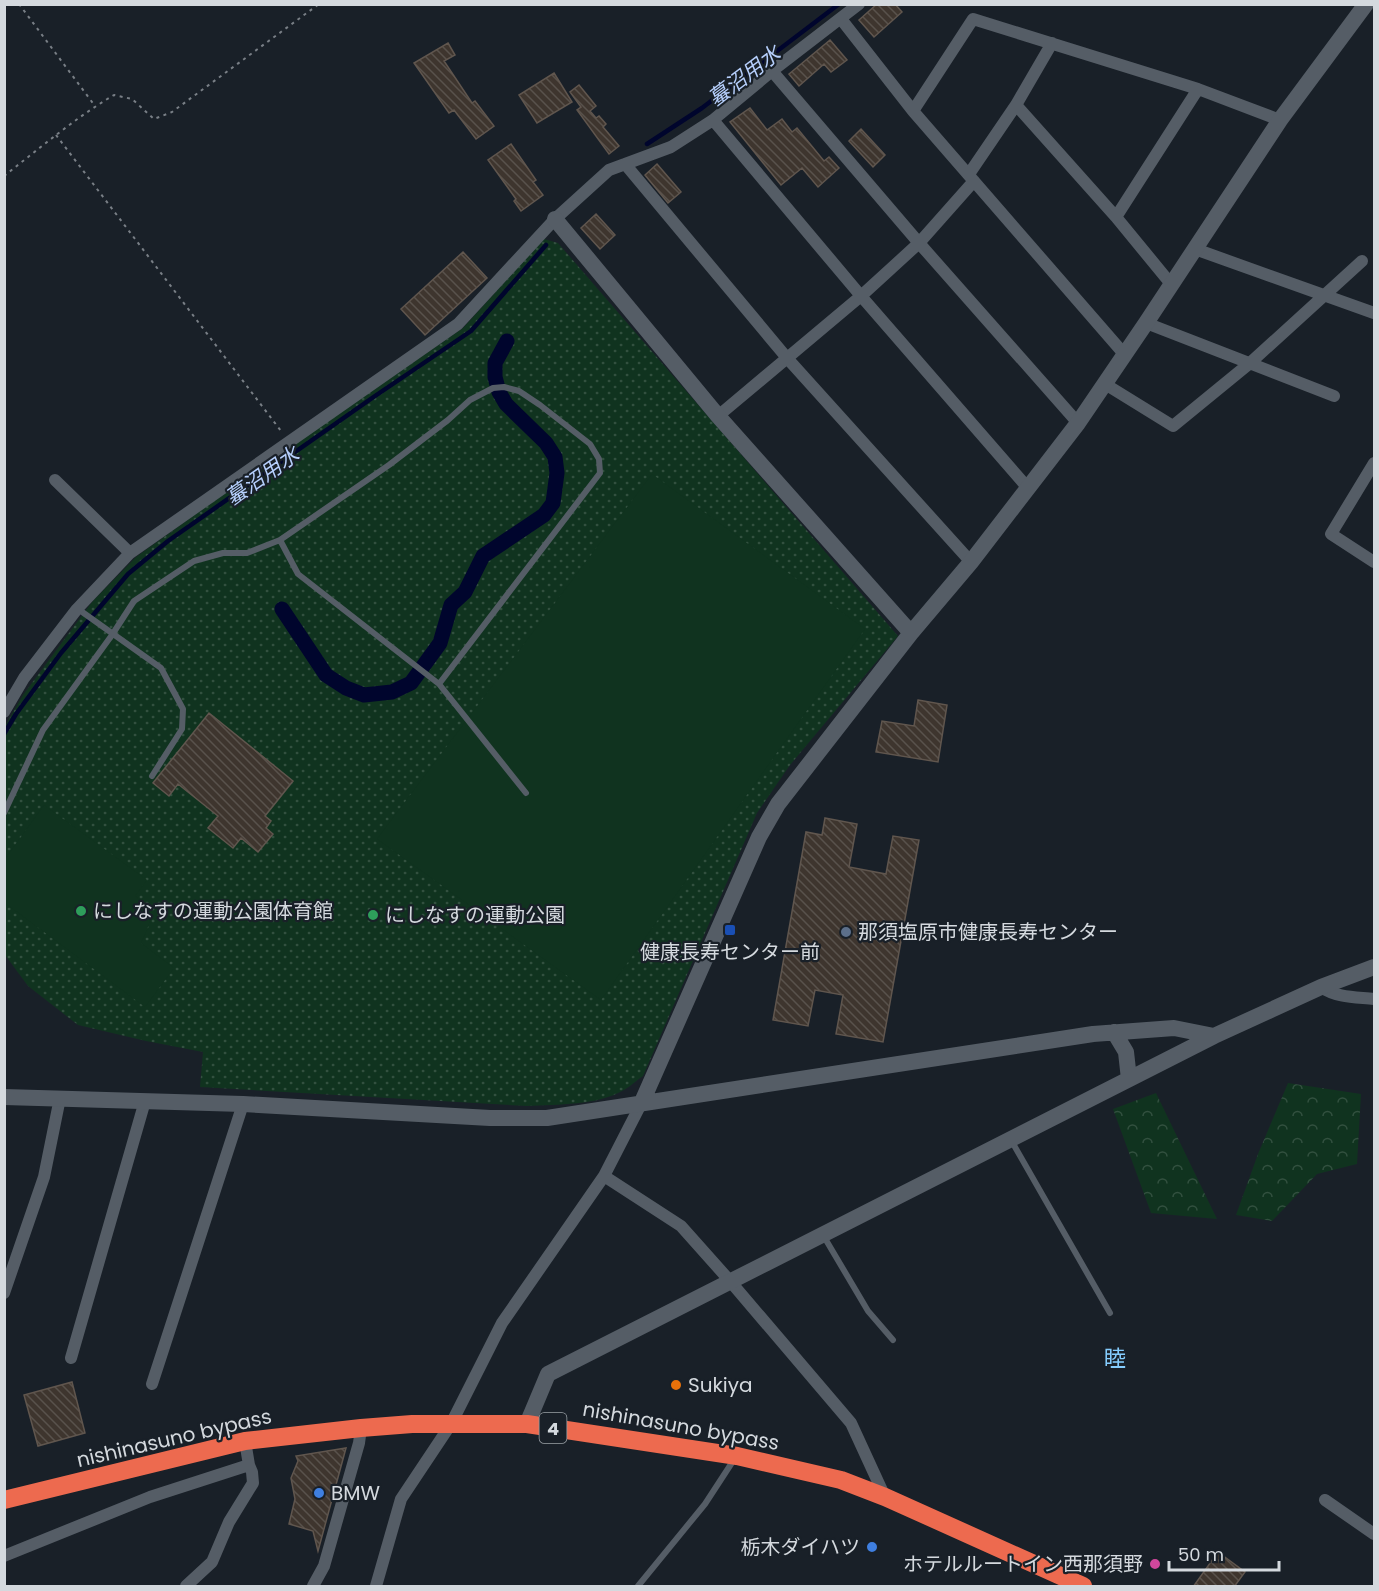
<svg xmlns="http://www.w3.org/2000/svg" width="1379" height="1591" font-family="Poppins,'Noto Sans JP',sans-serif">
<style>
.forest{fill:url(#forest-crowns)}
.park{fill:url(#park-dots)}
.garden{fill:#10331f}
.lines{fill:none;stroke-linecap:round;stroke-linejoin:round}
.stream{stroke:#00052d;stroke-width:4.5}
.canal{stroke:#00052d;stroke-width:15}
.building{fill:url(#building-back-hatch);stroke:#60564e;stroke-width:1.5}
.path{stroke:#797f86;stroke-width:2;stroke-dasharray:3 4.5;stroke-linecap:butt}
.lane{stroke:#555d66;stroke-width:6}
.street{stroke:#555d66;stroke-width:12}
.secondary{stroke:#555d66;stroke-width:16}
.highway{stroke:#ed6a4f;stroke-width:18}
.leisure-dot{fill:#2e9e5b;stroke:#192028;stroke-width:2}
.transit-dot{fill:#1a4fb4;stroke:#192028;stroke-width:2}
.service-dot{fill:#5c6f8a;stroke:#192028;stroke-width:2}
.food-dot{fill:#e8710a;stroke:#192028;stroke-width:2}
.shop-dot{fill:#3f7fe0;stroke:#192028;stroke-width:2}
.hotel-dot{fill:#d1479c;stroke:#192028;stroke-width:2}
.labels{text-anchor:middle;dominant-baseline:central;stroke-width:4.5;stroke-linejoin:round;paint-order:stroke}
.shield{fill:#192028;stroke:#9ca2a7;stroke-width:1.5}
.shield-label{font-size:18px;font-weight:bold;fill:#d4d9de}
.poi-label{font-size:20px;fill:#d4d9de;stroke:#192028;text-anchor:start}
.street-label{font-size:20px;fill:#d4d9de;stroke:#192028}
.water-label{font-size:21px;font-style:italic;fill:#b6cffc;stroke:#192028}
.quarter-label{font-size:22px;fill:#85cdfe;stroke:#192028}
</style>
<defs>
<pattern id="forest-crowns" width="20" height="18" patternUnits="userSpaceOnUse" patternTransform="scale(1.5)"><rect width="20" height="18" fill="#10331f"/><path d="M2 6a3 3 0 1 1 6 0M12 15a3 3 0 1 1 6 0" fill="none" stroke="#32503f"/></pattern>
<pattern id="park-dots" width="8" height="8" patternUnits="userSpaceOnUse" patternTransform="scale(1.5)"><rect width="8" height="8" fill="#10331f"/><path d="M2 2h.1M6 6h.1" fill="none" stroke="#32503f" stroke-width="1.8" stroke-linecap="round"/></pattern>
<pattern id="building-back-hatch" width="6" height="6" patternUnits="userSpaceOnUse" patternTransform="scale(1.5)"><rect width="6" height="6" fill="#3e352e"/><path d="M-1 5l2 2M0 0l6 6M5-1l2 2" fill="none" stroke="#59524c"/></pattern>
</defs>
<rect width="100%" height="100%" fill="#192028"/>
<path class="forest" d="M1288,1083L1361,1094L1357,1164L1317,1174L1272,1221L1236,1215L1258,1154Z
M1156,1093L1217,1219L1151,1213L1113,1109Z"/>
<path class="park" d="M544,239L558,243L898,636L790,765L757,813L643,1076C637,1080 631,1086 624,1090C596,1106 559,1104 527,1106L200,1087L203,1052L146,1041L78,1025L28,986L5,955V726L23,695L92,602L136,557L259,469L463,328Z"/>
<path class="garden" d="M652,474L865,629L601,1000L377,839Z
M44,805L147,880L135,896C156,913 151,922 141,943L174,968L145,1007L5,903V859Z"/>
<g class="lines">
<path class="stream" d="M647,144L702,108L839,4
M4,734L16,714L61,653L128,574L168,541L375,396L471,331L546,245"/>
<path class="canal" d="M282,609L326,675L346,688L364,695L392,692L411,683L440,643L451,605L465,592L483,556L544,515L553,503L557,473L555,457L546,443L506,404L499,392L495,377V363L507,341"/>
</g>
<path class="building" d="M877,4H895L902,12L874,37L859,20Z
M830,40L847,60L831,72L824,64L799,86L789,74Z
M448,43L455,55L444,61L472,103L475,101L494,126L476,139L454,110L449,113L414,63Z
M554,73L572,102L537,123L519,95Z
M579,85L596,106L590,111L596,118L599,116L606,124L603,127L619,146L609,154L577,110L581,107L570,92Z
M750,108L767,130L782,119L792,132L797,128L824,161L829,157L839,168L818,187L802,168L781,185L730,122Z
M861,129L885,155L873,167L849,141Z
M511,144L536,180L533,182L543,195L521,211L514,201L516,199L488,160Z
M657,164L681,192L668,203L645,175Z
M596,214L615,235L600,249L581,228Z
M463,252L487,278L425,335L401,309Z
M918,700L947,705L938,762L876,752L882,721L914,726Z
M209,713L293,781L265,816L271,821L266,828L273,834L258,852L241,838L233,848L208,828L218,816L178,784L169,796L153,783Z
M825,818L857,824L849,867L886,874L893,836L919,840L883,1042L836,1034L843,995L815,990L808,1026L773,1020L806,832L822,835Z
M72,1382L85,1433L38,1446L24,1395Z
M346,1448L318,1551L313,1531L289,1524L295,1499L291,1478L298,1461L296,1456Z
M1218,1552L1245,1572L1234,1587H1193Z"/>
<g class="lines">
<path class="path" d="M19,4L95,106
M56,135L281,431
M4,176C40,148 75,118 114,95L132,99L154,119L172,112L319,4"/>
<path class="lane" d="M280,540L298,574L439,684
M78,609L161,668L183,709L182,729L152,776
M4,813L43,730L112,635L134,601L194,561L223,553H247L280,540L389,465L448,420L470,400L493,388L504,387L519,391L540,405L590,444L599,459L600,473L439,684L526,793
M1011,1140L1110,1313
M823,1235L868,1311L893,1340
M638,1586L705,1504L735,1458"/>
<path class="street" d="M841,19L913,111L1125,355
M772,71L919,243L1078,423
M1016,105L1116,217L1171,284
M913,111L973,19L1198,89L1280,120
M713,120L861,296L1027,487
M625,164L787,358L971,562
M969,174L1016,105L1052,43
M1116,217L1198,89
M1195,249L1374,313
M1146,323L1334,396
M1105,384L1173,426L1250,363L1362,261
M718,416L861,296L919,243L974,181
M1374,463L1331,534L1374,562
M55,480L130,553
M4,712L24,678L77,609L130,553L458,324L555,219L609,170L671,147L713,120L772,71L859,4
M1321,987C1337,998 1356,997 1374,999
M604,1176L681,1226L730,1281L851,1423L885,1497
M4,1293L44,1177L60,1098
M71,1358L145,1101
M152,1384L243,1104
M1325,1500L1374,1534
M4,1556L150,1497L249,1465
M186,1586L212,1562L229,1522L253,1483L252,1472L249,1465L245,1441
M313,1586L324,1566L359,1443L361,1428
M376,1586L401,1499L451,1424L502,1323L604,1176L642,1102"/>
<path class="secondary" d="M555,219L718,416L911,633
M1114,1032L1126,1052L1129,1079
M4,1097L243,1104L490,1118H547L1093,1034L1174,1028L1214,1036
M642,1102L759,837L778,804L911,633L971,562L1078,423L1146,323L1280,120L1366,4
M527,1424L548,1374L1214,1036L1321,987L1374,967"/>
<path class="highway" d="M4,1500L245,1441L361,1428L412,1424H527L737,1456L841,1480L885,1497L1083,1586"/>
</g>
<g class="leisure-dot">
<circle cx="81" cy="911" r="6"/>
<circle cx="373" cy="915" r="6"/>
</g>
<rect class="transit-dot" x="724" y="924" width="12" height="12" rx="3"/>
<circle class="service-dot" cx="846" cy="932" r="6"/>
<circle class="food-dot" cx="676" cy="1385" r="6"/>
<g class="shop-dot">
<circle cx="319" cy="1493" r="6"/>
<circle cx="872" cy="1547" r="6"/>
</g>
<circle class="hotel-dot" cx="1155" cy="1564" r="6"/>
<g class="labels">
<rect class="shield" x="539.5" y="1413" width="27" height="30" rx="4.5"/>
<g class="shield-label">
<text x="553" y="1428">4</text>
</g>
<g class="poi-label">
<text x="93" y="911">にしなすの運動公園体育館</text>
<text x="385" y="915">にしなすの運動公園</text>
<text x="858" y="932">那須塩原市健康長寿センター</text>
<text x="730" y="952" text-anchor="middle">健康長寿センター前</text>
<text x="688" y="1385">Sukiya</text>
<text x="331" y="1493">BMW</text>
<text x="860" y="1547" text-anchor="end">栃木ダイハツ</text>
<text x="1143" y="1564" text-anchor="end">ホテルルートイン西那須野</text>
</g>
<g class="street-label">
<text transform="translate(681 1426) rotate(10)">nishinasuno bypass</text>
<text transform="translate(174 1438) rotate(-13)">nishinasuno bypass</text>
</g>
<g class="water-label">
<text transform="translate(744 76) rotate(-37)">蟇沼用水</text>
<text transform="translate(262 476) rotate(-35)">蟇沼用水</text>
</g>
<g class="quarter-label">
<text x="1115" y="1358">睦</text>
</g>
</g>
<rect width="1379" height="1591" fill="none" stroke="#d4d9de" stroke-width="12"/>
<path d="M1169 1561v9h110v-9" fill="none" stroke="#d4d9de" stroke-width="3"/>
<text x="1178" y="1561" font-size="18" fill="#d4d9de" stroke="#192028" stroke-width="4.5" paint-order="stroke">50 m</text>
</svg>
